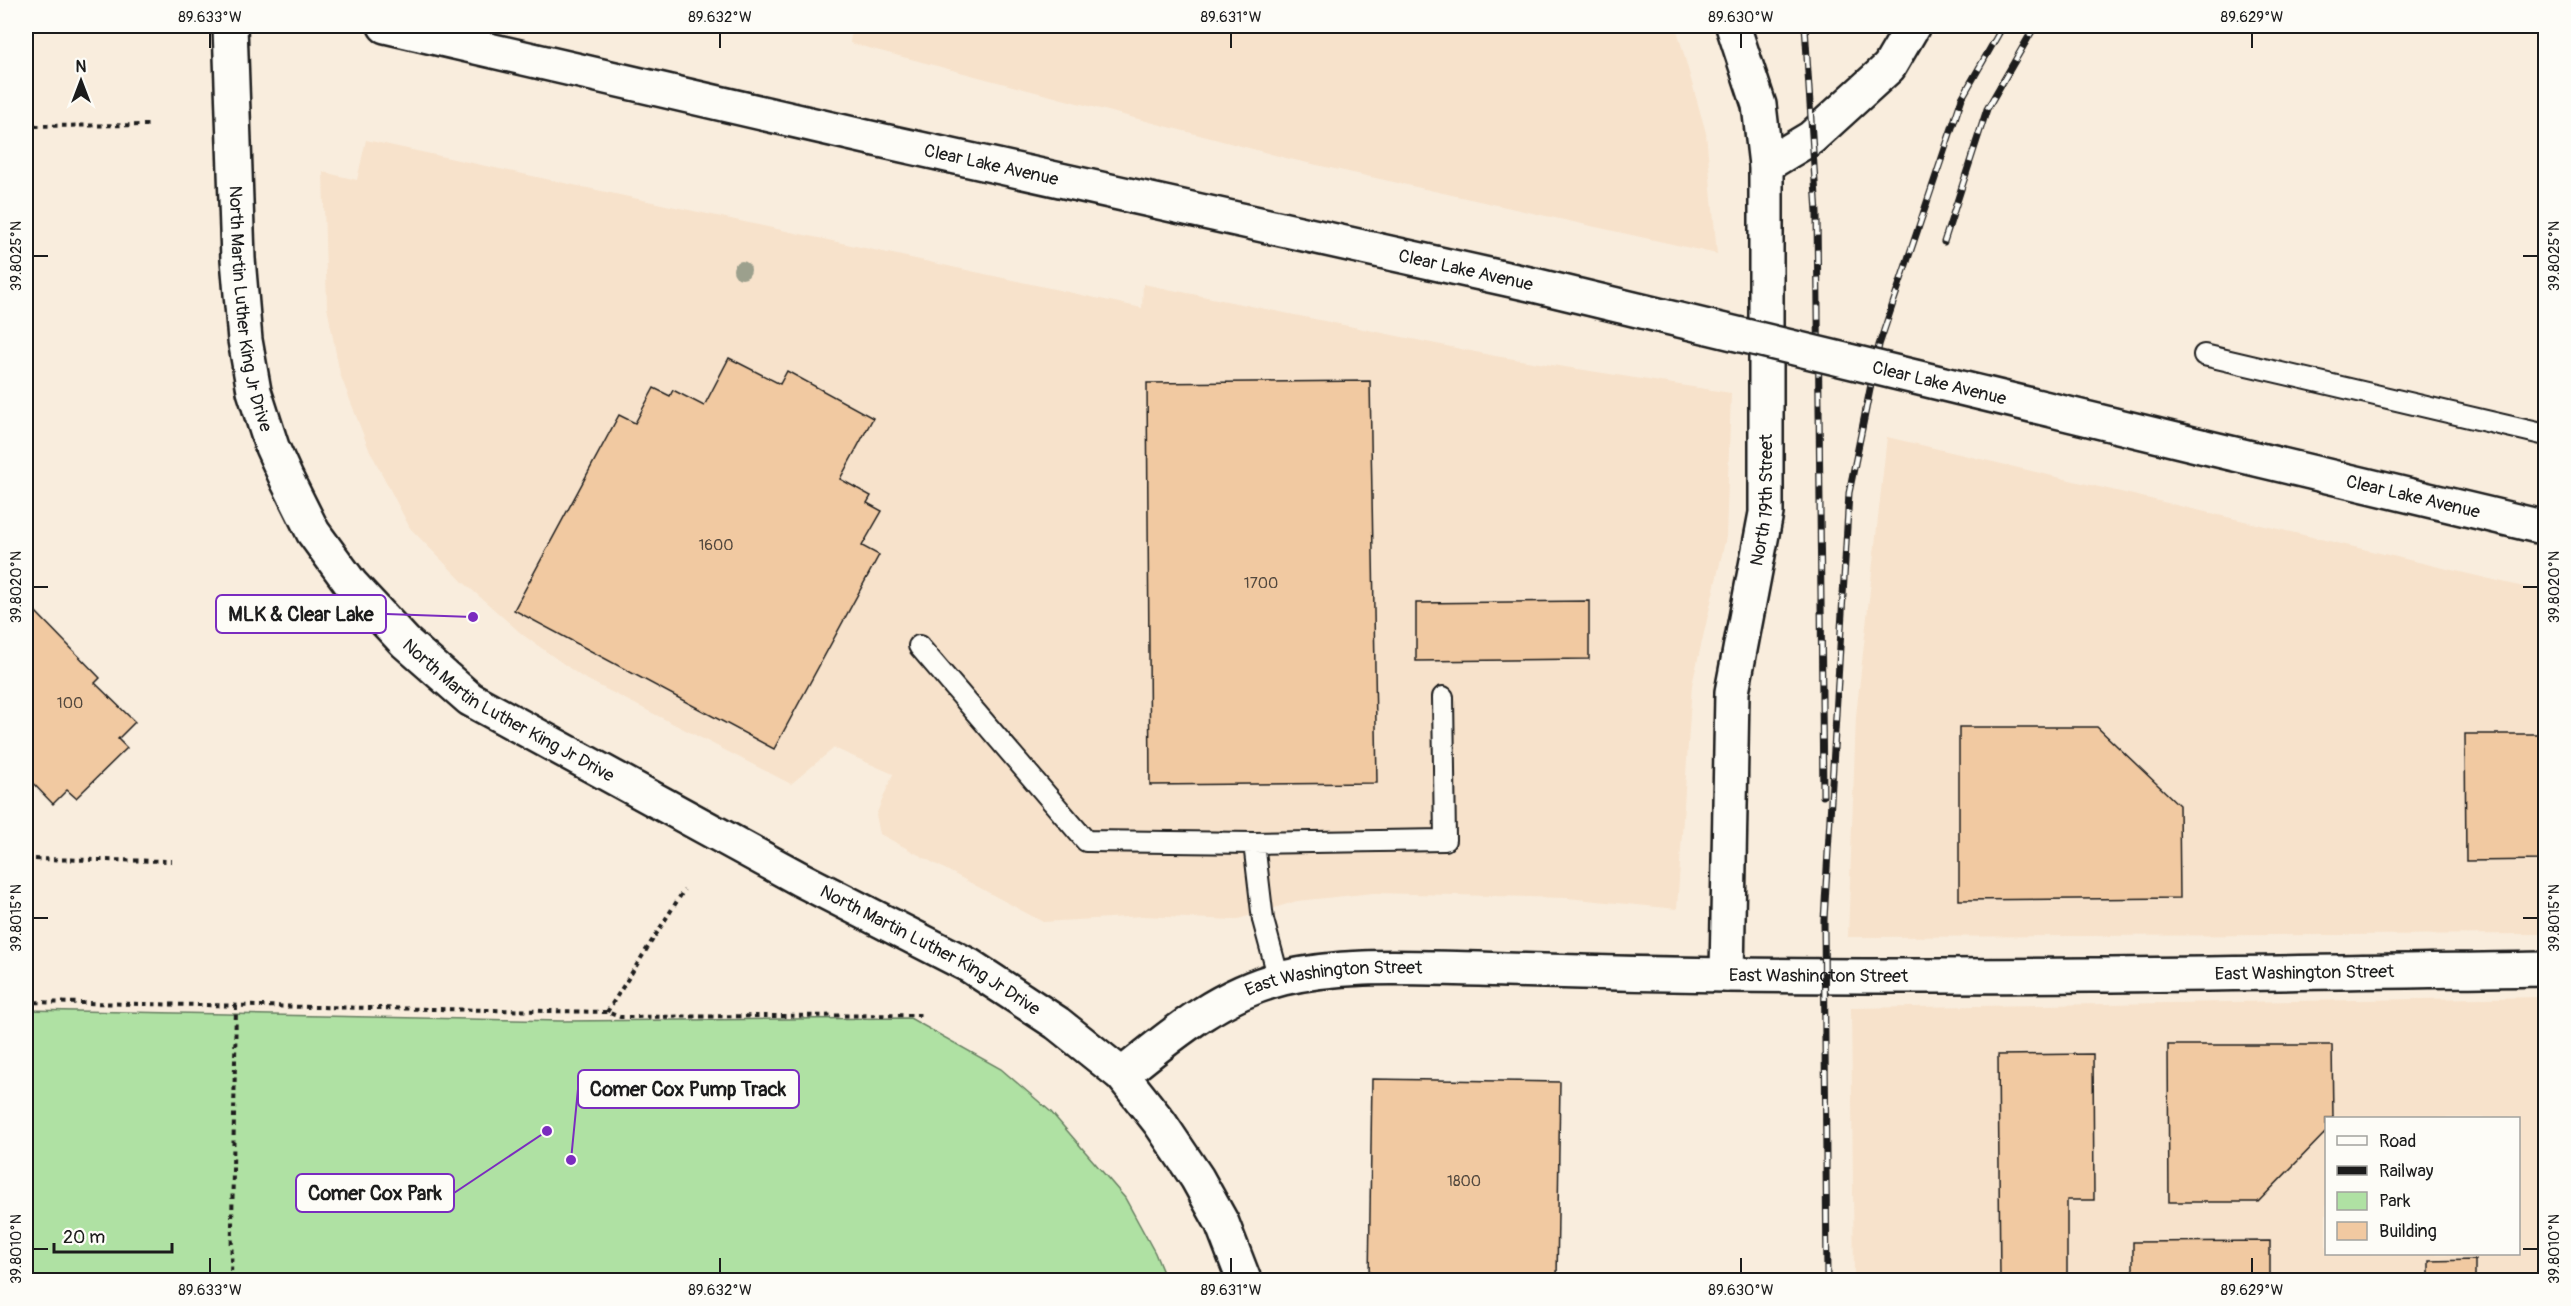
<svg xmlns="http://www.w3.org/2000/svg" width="2571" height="1306" font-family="Pangolin,sans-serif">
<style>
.built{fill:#f7e2cb;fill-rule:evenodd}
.green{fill:#afe1a3;stroke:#667e60;stroke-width:1.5}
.building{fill:#f1c9a1;stroke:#1c1c1c;stroke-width:1.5}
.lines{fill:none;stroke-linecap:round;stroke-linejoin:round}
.service-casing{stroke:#1c1c1c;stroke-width:24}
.minor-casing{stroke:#1c1c1c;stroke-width:38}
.tertiary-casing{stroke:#1c1c1c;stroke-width:38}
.primary-casing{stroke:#1c1c1c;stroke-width:38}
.path{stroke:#1c1c1c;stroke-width:4;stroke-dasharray:4.5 4.5;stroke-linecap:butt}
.service{stroke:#fdfcf7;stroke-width:20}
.minor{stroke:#fdfcf7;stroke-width:33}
.tertiary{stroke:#fdfcf7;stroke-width:33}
.primary{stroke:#fdfcf7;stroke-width:33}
.rail-casing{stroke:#1c1c1c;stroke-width:7}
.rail{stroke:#fdfcf7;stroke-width:4.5;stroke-dasharray:14;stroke-linecap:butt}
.primary-bridge-casing{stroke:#1c1c1c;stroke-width:38;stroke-linecap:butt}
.primary-bridge{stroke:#fdfcf7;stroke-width:33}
.tree{fill:#9ca08d}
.ticks{fill:none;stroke:#1c1c1c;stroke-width:2}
.labels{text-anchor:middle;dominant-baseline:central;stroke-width:5;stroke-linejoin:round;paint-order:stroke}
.number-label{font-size:15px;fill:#51473d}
.street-label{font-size:18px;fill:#1c1c1c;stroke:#fdfcf7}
.leader{fill:none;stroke:#7b2cbf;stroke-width:2}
.callout-dot{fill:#7b2cbf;stroke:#fdfcf7;stroke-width:2}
.callout{fill:#fdfcf7;stroke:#7b2cbf;stroke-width:2}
.callout-label{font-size:20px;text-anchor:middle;font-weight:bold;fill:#1c1c1c}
.neatline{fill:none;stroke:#1c1c1c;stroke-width:2}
.ticks-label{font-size:15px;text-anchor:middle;fill:#1c1c1c}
</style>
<rect width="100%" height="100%" fill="#f9eddd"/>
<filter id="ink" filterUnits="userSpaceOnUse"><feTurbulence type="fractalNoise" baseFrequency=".0167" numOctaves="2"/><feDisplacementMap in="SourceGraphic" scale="12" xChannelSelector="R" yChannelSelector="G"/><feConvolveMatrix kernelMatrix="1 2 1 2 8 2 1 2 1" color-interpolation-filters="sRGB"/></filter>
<g filter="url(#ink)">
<path class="built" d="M852,26H1676L1706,133L1717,254L1290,159L850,43Z
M366,140L1142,308L1143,284L1495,356L1731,393L1726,537L1692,685L1677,909L1567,898L1373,893L1297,901L1235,920L1143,916L1043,922L880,834L876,815L893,774L834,748L791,784L582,677L523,635L462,581L410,528L368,447L340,374L327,307L323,172L357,180Z
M1887,437L2545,592V934L1848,937L1856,716Z
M2545,997V1280H1854L1851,1008ZM2326,1118H2518V1254H2326Z"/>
<path class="green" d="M26,1010L562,1021L910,1018L1001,1069L1051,1112L1125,1198L1155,1253L1166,1280H26Z"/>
<path class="building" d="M729,358L780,384L787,371L873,418L840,479L871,496L867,503L882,511L862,546L879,555L774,749L514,610L619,415L635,423L654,388L670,396L673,390L704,406Z
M1370,381L1377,783L1150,785L1147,383Z
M1589,601V659L1416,661V603Z
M34,610L100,678L95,683L135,722L118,739L127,748L76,798L67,790L53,804L26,776V615L27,616Z
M1959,727H2097L2179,805L2180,898L1959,900Z
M2465,734H2546V860L2466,861Z
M2168,1045H2332L2333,1118H2326V1132L2258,1202H2169Z
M2093,1054L2094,1200H2067V1280H2000L1998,1055Z
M1372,1079L1560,1082L1557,1280H1369Z
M2270,1241V1277H2377V1280H2133V1242Z
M2475,1260V1280H2429V1261Z"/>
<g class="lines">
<g class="service-casing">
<path id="service" d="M2204,355L2546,435
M919,646L1086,841L1254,843
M1279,979L1263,920L1254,843L1445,840L1443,697"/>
</g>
<g class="minor-casing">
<g id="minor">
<path d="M1766,165L1811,138L1889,67L1913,26"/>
<path id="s1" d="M1727,975L1732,692L1766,513V165L1759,105L1733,26"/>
<path id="s2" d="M1122,1075C1171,1035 1219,994 1283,978C1347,963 1413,968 1479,969C1562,972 1644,974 1727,975C2000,978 2273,973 2546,969"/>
</g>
</g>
<g class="tertiary-casing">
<g id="tertiary">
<path id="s3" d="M230,26L238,259L245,340L254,391L272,447L287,480L313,532L351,584L405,642L470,699L800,879L970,966L1057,1023L1122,1075L1160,1123L1197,1178L1222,1223L1244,1280"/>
</g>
</g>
<g class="primary-casing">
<g id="primary">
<path id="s4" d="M385,26L866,137L1534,285"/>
<path id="s5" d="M2201,446L2546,528"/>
</g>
</g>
<path class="path" d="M26,126L150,125
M26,859L172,861
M26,1002L607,1012L620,1017L922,1015
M607,1012L684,890
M231,1280L236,1006"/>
<use href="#service" class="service"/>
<use href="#minor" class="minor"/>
<use href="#tertiary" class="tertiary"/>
<use href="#primary" class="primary"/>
<g class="rail-casing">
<path id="rail" d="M1805,26L1817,213L1823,796
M1944,242L1987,109L2035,26
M1827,1280L1824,920L1849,493L1879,345L1962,98L2003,26"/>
</g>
<use href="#rail" class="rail"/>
<g class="primary-bridge-casing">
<g id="primary-bridge">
<path id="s6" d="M1534,285L2201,446"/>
</g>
</g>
<use href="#primary-bridge" class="primary-bridge"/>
</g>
<circle class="tree" cx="742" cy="270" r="9"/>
</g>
<path class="ticks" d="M210,33V48M720,33V48M1231,33V48M1741,33V48M2252,33V48M33,256H48M2523,256H2538M33,587H48M2523,587H2538M33,918H48M2523,918H2538M33,1249H48M2523,1249H2538M210,1258V1273M720,1258V1273M1231,1258V1273M1741,1258V1273M2252,1258V1273"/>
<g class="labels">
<g class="number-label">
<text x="716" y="545">1600</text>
<text x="1261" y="583">1700</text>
<text x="70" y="703">100</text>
<text x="1464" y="1181">1800</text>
</g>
<g class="street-label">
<text stroke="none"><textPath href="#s4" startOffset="622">Clear Lake Avenue</textPath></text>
<text stroke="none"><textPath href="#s4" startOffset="1108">Clear Lake Avenue</textPath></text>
<text stroke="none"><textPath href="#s3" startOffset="284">North Martin Luther King Jr Drive</textPath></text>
<text stroke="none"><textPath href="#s6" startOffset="417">Clear Lake Avenue</textPath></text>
<text stroke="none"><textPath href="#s5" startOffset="218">Clear Lake Avenue</textPath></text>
<text stroke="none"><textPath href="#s1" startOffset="478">North 19th Street</textPath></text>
<text stroke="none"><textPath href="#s3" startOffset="788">North Martin Luther King Jr Drive</textPath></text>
<text stroke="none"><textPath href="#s3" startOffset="1274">North Martin Luther King Jr Drive</textPath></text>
<text stroke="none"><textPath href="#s2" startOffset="1212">East Washington Street</textPath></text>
<text stroke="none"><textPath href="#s2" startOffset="726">East Washington Street</textPath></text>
<text stroke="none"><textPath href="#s2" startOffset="240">East Washington Street</textPath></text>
</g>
</g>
<path class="leader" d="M473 617L386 614M571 1160L578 1089M547 1131L454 1193"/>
<g class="callout-dot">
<circle cx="473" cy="617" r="6"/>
<circle cx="571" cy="1160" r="6"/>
<circle cx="547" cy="1131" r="6"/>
</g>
<g class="callout">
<rect x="216" y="595" width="170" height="38" rx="6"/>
<rect x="578" y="1070" width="221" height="38" rx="6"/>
<rect x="296" y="1174" width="158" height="38" rx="6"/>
</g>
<g class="callout-label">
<text x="301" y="621">MLK &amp; Clear Lake</text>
<text x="688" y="1096">Comer Cox Pump Track</text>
<text x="375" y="1200">Comer Cox Park</text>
</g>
<rect width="2571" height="1306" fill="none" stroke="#fdfcf7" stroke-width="66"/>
<rect x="2325" y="1117" width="195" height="138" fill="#fdfcf7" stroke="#a3a29f" stroke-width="1.5"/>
<rect x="2337" y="1136" width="30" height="9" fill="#fdfcf7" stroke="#a3a29f" stroke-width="1.5"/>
<text x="2379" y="1147" font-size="18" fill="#1c1c1c">Road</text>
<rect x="2337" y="1166" width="30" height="9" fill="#1c1c1c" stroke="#a3a29f" stroke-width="1.5"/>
<text x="2379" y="1177" font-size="18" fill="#1c1c1c">Railway</text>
<rect x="2337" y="1192" width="30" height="18" fill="#afe1a3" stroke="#a3a29f" stroke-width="1.5"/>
<text x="2379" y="1207" font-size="18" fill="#1c1c1c">Park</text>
<rect x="2337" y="1222" width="30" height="18" fill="#f1c9a1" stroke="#a3a29f" stroke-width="1.5"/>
<text x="2379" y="1237" font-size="18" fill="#1c1c1c">Building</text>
<g transform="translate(81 81)" stroke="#fdfcf7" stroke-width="4.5" paint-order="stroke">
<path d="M0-4.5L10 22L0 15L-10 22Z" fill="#1c1c1c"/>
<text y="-9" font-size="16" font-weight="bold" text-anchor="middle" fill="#1c1c1c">N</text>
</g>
<path d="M54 1243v9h118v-9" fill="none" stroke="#1c1c1c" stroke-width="3"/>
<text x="63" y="1243" font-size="18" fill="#1c1c1c" stroke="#fdfcf7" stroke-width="4.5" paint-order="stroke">20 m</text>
<rect x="33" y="33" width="2505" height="1240" class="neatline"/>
<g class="ticks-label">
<text x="210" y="22">89.633°W</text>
<text x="720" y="22">89.632°W</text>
<text x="1231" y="22">89.631°W</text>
<text x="1741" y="22">89.630°W</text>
<text x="2252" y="22">89.629°W</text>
<text transform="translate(16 256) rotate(-90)" y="5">39.8025°N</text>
<text transform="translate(2554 256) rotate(-90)" y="5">39.8025°N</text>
<text transform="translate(16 587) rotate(-90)" y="5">39.8020°N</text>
<text transform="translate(2554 587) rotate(-90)" y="5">39.8020°N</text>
<text transform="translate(16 918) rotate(-90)" y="5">39.8015°N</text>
<text transform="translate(2554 918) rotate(-90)" y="5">39.8015°N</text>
<text transform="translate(16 1249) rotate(-90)" y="5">39.8010°N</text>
<text transform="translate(2554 1249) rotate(-90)" y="5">39.8010°N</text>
<text x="210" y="1295">89.633°W</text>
<text x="720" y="1295">89.632°W</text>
<text x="1231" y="1295">89.631°W</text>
<text x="1741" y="1295">89.630°W</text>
<text x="2252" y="1295">89.629°W</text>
</g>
</svg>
